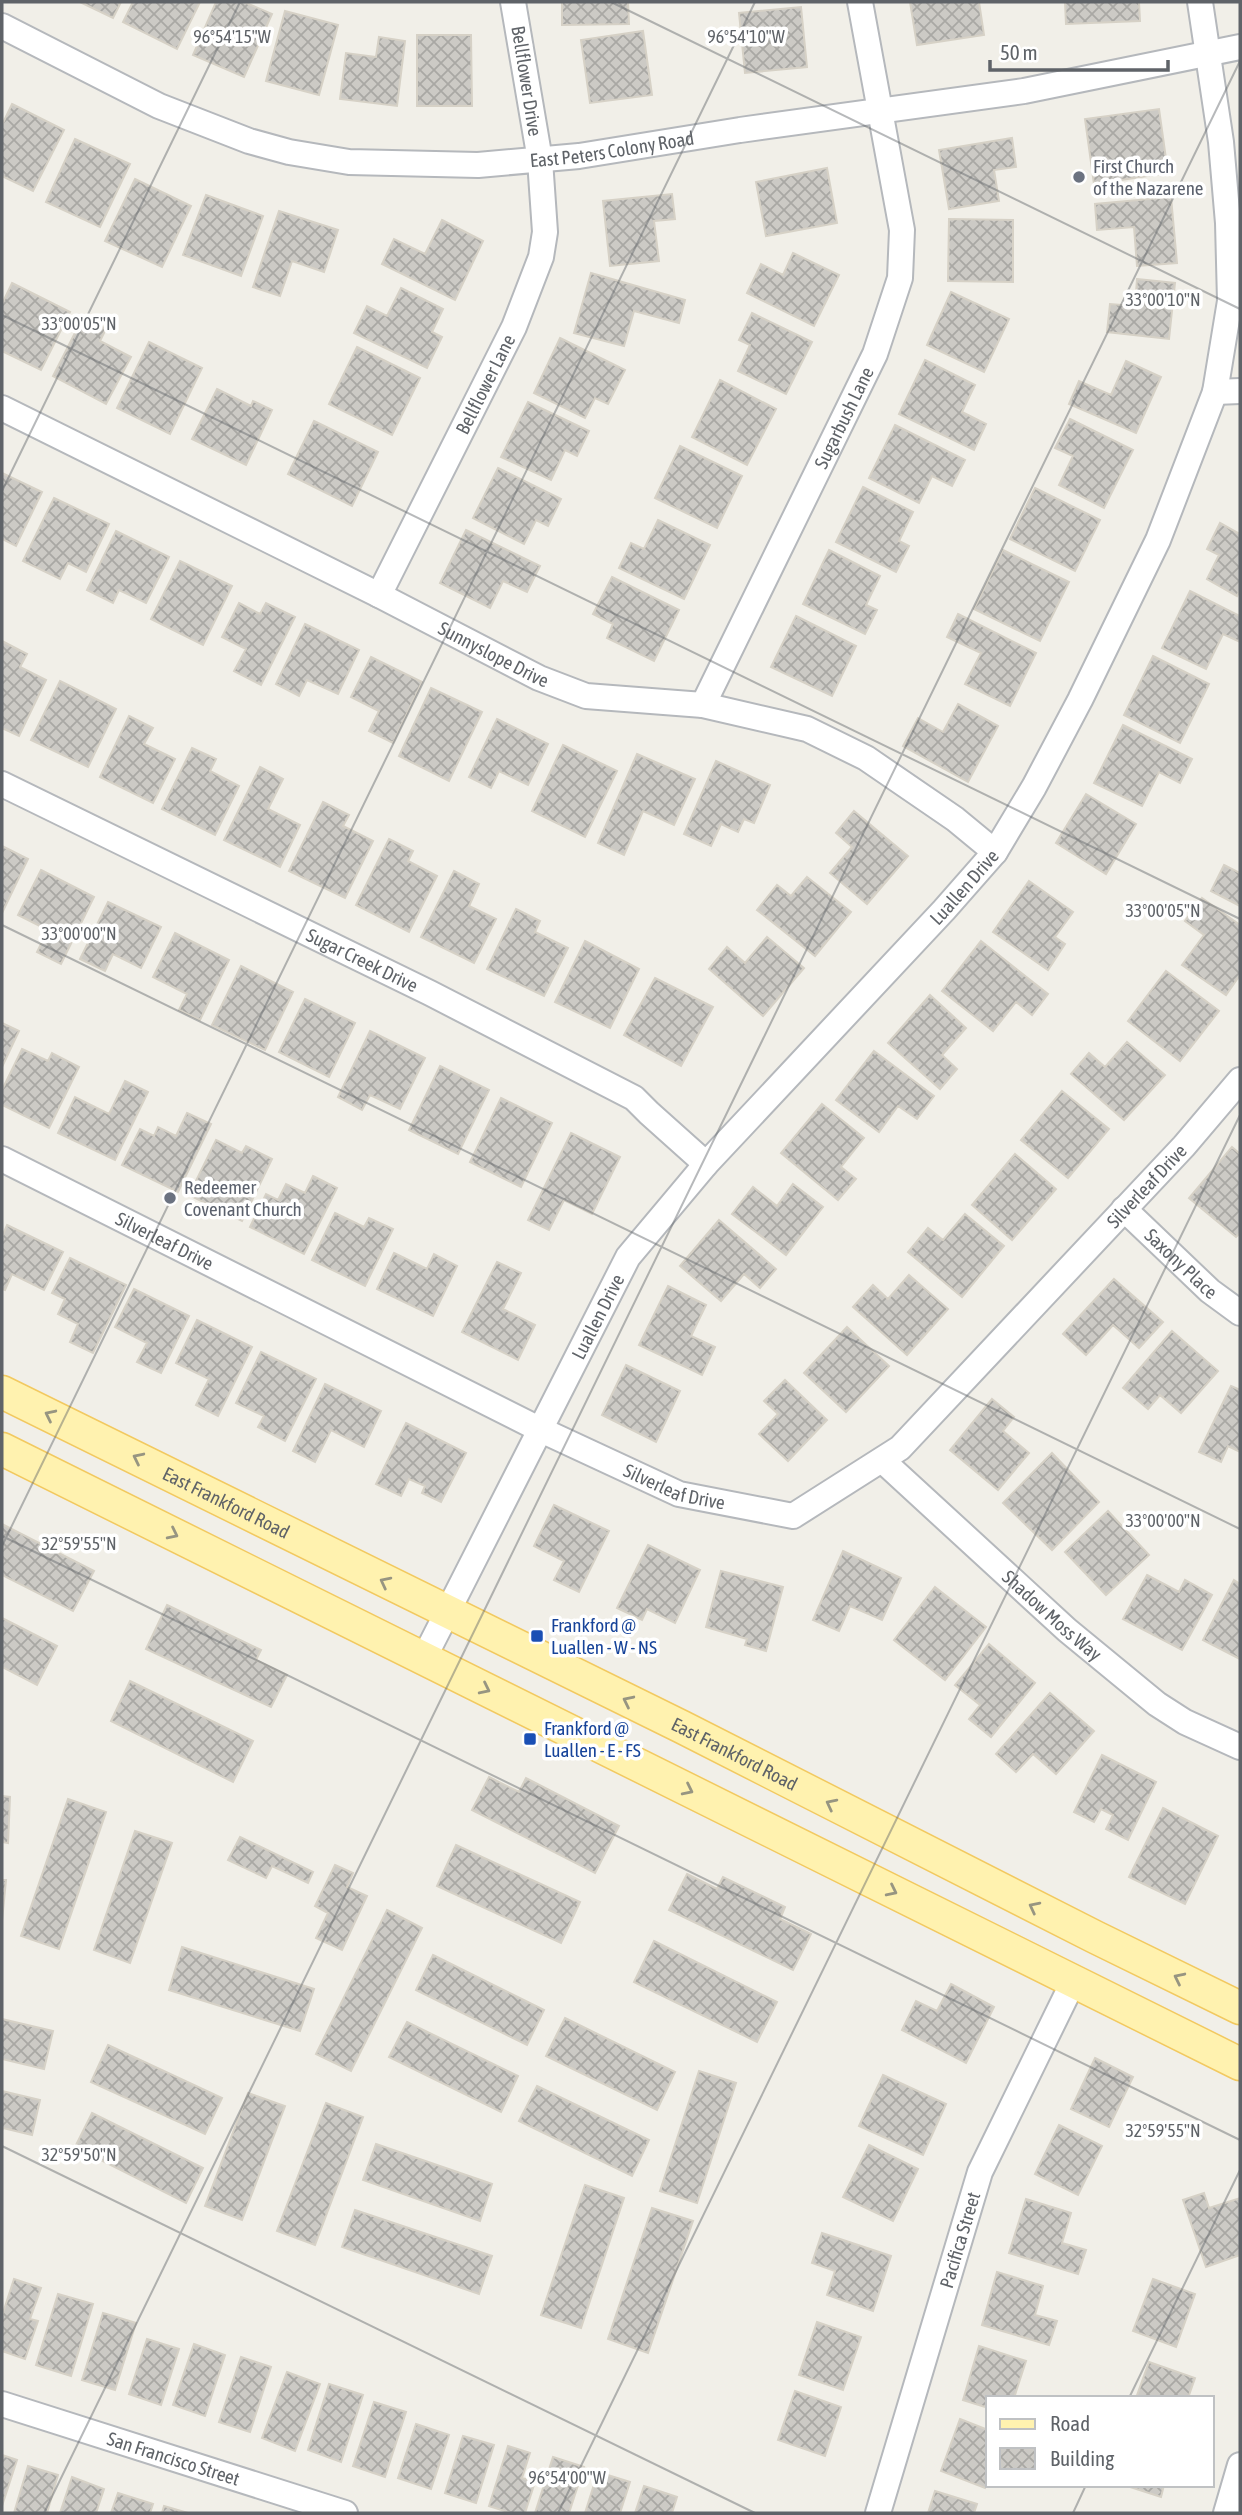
<svg xmlns="http://www.w3.org/2000/svg" width="1242" height="2515" font-family="'Asap Condensed',sans-serif">
<style>
.building{fill:url(#building-cross-hatch);stroke:#d6d1c6;stroke-width:2}
.lines{fill:none;stroke-linecap:round;stroke-linejoin:round}
.minor-casing{stroke:#b5b8bc;stroke-width:28}
.major-casing{stroke:#f2c960;stroke-width:35}
.minor{stroke:#fff;stroke-width:24}
.major{stroke:#fff2af;stroke-width:32}
.oneway{stroke:#979581}
.ticks{fill:none;stroke:#5f6368;stroke-width:2;stroke-opacity:0.45}
.worship-dot{fill:#6b7280;stroke:#fff;stroke-width:2.5}
.transit-dot{fill:#1a4fb4;stroke:#fff;stroke-width:2.5}
.labels{text-anchor:middle;dominant-baseline:central;stroke-width:7;stroke-linejoin:round;paint-order:stroke}
.street-label{font-size:19px;fill:#5f6368;stroke:#fff}
.worship-label{font-size:19px;fill:#5b616d;stroke:#fff;text-anchor:start}
.transit-label{font-size:19px;fill:#164399;stroke:#fff;text-anchor:start}
.ticks-label{font-size:18px;text-anchor:middle;fill:#5f6368;stroke:#fff;stroke-width:7;stroke-linejoin:round;paint-order:stroke}
</style>
<defs>
<pattern id="building-cross-hatch" width="8" height="8" patternUnits="userSpaceOnUse" patternTransform="scale(1.75)"><rect width="8" height="8" fill="#cccac5"/><path d="M0 0l8 8M0 8l8-8" fill="none" stroke="#a9a8a4"/></pattern>
</defs>
<rect width="100%" height="100%" fill="#f1efe8"/>
<path class="building" d="M80,2H121L113,18Z
M133,2H200L177,49L123,22Z
M216,2H244L272,14L244,77L193,55Z
M562,2H628L629,24L562,25Z
M910,2H979L984,35L917,45Z
M1065,2H1139L1140,21L1066,24Z
M801,7L807,67L745,73L739,13Z
M285,11L338,25L319,95L266,81Z
M643,31L652,95L590,103L581,40Z
M417,35H471L472,106H417Z
M379,37L405,41L397,106L340,99L346,53L376,57Z
M12,104L64,130L33,191L2,176V125Z
M1159,109L1168,173L1094,184L1085,119Z
M1012,138L1016,167L994,170L999,201L949,209L939,150Z
M75,139L130,164L100,227L46,202Z
M827,168L837,223L766,236L756,182Z
M135,179L191,206L162,267L105,241Z
M672,194L675,219L654,221L659,261L610,266L603,201Z
M206,195L263,216L241,276L183,255Z
M1171,197L1177,263L1137,266L1134,227L1097,230L1095,204Z
M279,211L338,230L324,272L292,261L280,296L253,287Z
M949,219L1013,220V282L948,281Z
M442,220L483,241L455,300L382,264L394,239L425,254Z
M793,253L839,275L814,326L747,293L761,264L783,275Z
M591,273L685,300L679,323L634,311L624,346L574,333Z
M1137,279L1175,283L1169,339L1107,332L1110,304L1135,306Z
M12,283L70,312L41,370L2,351V304Z
M401,288L443,309L432,332L442,337L427,368L354,333L367,306L387,316Z
M951,292L1009,319L984,372L927,345Z
M752,313L812,342L786,394L738,371L750,345L739,340Z
M83,317L106,329L100,341L131,357L106,404L53,376Z
M560,338L625,370L608,404L595,398L585,418L534,393Z
M149,342L202,368L170,434L117,408Z
M357,347L420,378L392,435L329,404Z
M925,360L975,385L962,412L986,424L974,450L899,414Z
M1126,361L1161,377L1136,433L1069,404L1079,381L1111,395Z
M720,380L776,409L747,465L692,437Z
M217,389L251,406L253,401L272,410L246,465L192,439Z
M528,402L589,431L577,456L565,450L551,480L501,457Z
M1070,419L1133,450L1104,508L1059,485L1073,456L1055,448Z
M314,421L378,452L352,506L288,474Z
M895,425L965,460L952,486L932,476L919,503L869,478Z
M680,446L742,476L717,528L655,498Z
M498,468L561,499L548,526L536,520L524,544L473,518Z
M2,473L42,492L16,546L2,539Z
M863,487L913,512L899,541L909,546L896,572L836,542Z
M1035,488L1100,520L1075,571L1010,539Z
M54,498L109,524L86,572L68,563L60,579L23,561Z
M658,520L710,545L684,599L619,568L631,543L644,549Z
M1220,523L1240,534V590L1237,596L1207,579L1219,555L1207,549Z
M466,530L540,566L527,592L503,581L490,608L440,583Z
M116,531L169,557L146,603L119,590L113,603L87,590Z
M829,550L880,576L866,605L877,610L865,634L803,604Z
M1003,550L1069,582L1040,641L974,609Z
M180,561L232,586L203,645L151,619Z
M612,577L679,610L654,661L607,638L613,624L593,614Z
M1190,591L1240,616V642L1223,634L1206,669L1162,648Z
M239,603L260,614L266,603L295,617L261,685L234,671L246,649L222,637Z
M958,614L1036,653L1010,706L965,684L981,653L947,637Z
M796,616L856,646L832,696L771,667Z
M305,624L359,650L338,694L307,680L299,696L276,684Z
M2,641L27,654L20,667L46,680L19,736L2,728Z
M1153,656L1209,684L1180,743L1124,715Z
M371,657L422,682L393,743L369,731L379,711L351,697Z
M60,681L116,709L88,767L31,740Z
M431,688L482,712L449,781L399,756Z
M958,704L998,726L968,782L903,746L918,718L943,732Z
M129,716L153,728L144,744L175,759L153,803L100,777Z
M497,719L548,744L528,785L499,771L491,788L469,777Z
M1123,725L1192,759L1180,783L1159,772L1142,806L1094,783Z
M563,745L617,771L585,837L532,811Z
M192,748L216,759L210,771L239,786L215,835L162,809Z
M637,754L695,779L674,825L643,811L624,855L598,843Z
M716,761L770,785L754,823L744,819L738,832L721,824L711,846L684,834Z
M260,767L283,779L268,809L300,825L280,867L224,840Z
M1086,794L1136,824L1106,874L1056,843Z
M323,802L349,815L343,826L373,841L345,898L289,871Z
M854,811L908,856L867,904L830,873L852,847L836,833Z
M389,839L413,851L408,861L437,876L409,932L356,905Z
M2,846L28,859L2,913Z
M1224,865L1240,873V906L1211,891Z
M41,870L94,897L61,964L37,952L48,930L18,915Z
M454,871L479,884L469,906L496,919L474,963L421,937Z
M807,877L851,912L815,956L757,910L777,885L791,896Z
M1029,881L1073,912L1055,937L1065,944L1048,970L993,932Z
M1202,898L1240,925V975L1226,995L1182,965L1204,935L1185,921Z
M108,902L161,927L141,968L113,954L105,971L80,959Z
M516,909L540,921L535,932L568,948L544,996L487,969Z
M175,933L229,960L200,1020L179,1010L187,994L153,977Z
M767,937L804,968L763,1016L709,969L727,947L745,963Z
M585,941L639,969L610,1028L555,1002Z
M981,941L1048,994L1032,1015L1016,1002L993,1031L942,991Z
M241,966L293,992L265,1050L212,1025Z
M1166,971L1219,1011L1180,1061L1128,1021Z
M655,978L713,1007L681,1066L624,1035Z
M930,995L966,1028L942,1055L957,1069L940,1089L888,1043Z
M305,999L355,1023L329,1077L279,1052Z
M2,1023L19,1031L2,1067Z
M370,1031L425,1058L400,1109L370,1095L362,1110L338,1097Z
M1127,1042L1165,1075L1124,1120L1071,1074L1089,1053L1105,1067Z
M22,1049L48,1061L52,1053L79,1067L49,1128L2,1105V1090Z
M874,1051L934,1096L917,1119L898,1106L879,1132L836,1100Z
M440,1066L489,1090L458,1154L409,1130Z
M125,1081L148,1092L115,1160L58,1133L75,1097L109,1114Z
M1062,1091L1109,1129L1068,1178L1021,1140Z
M501,1098L552,1123L521,1187L470,1162Z
M822,1104L864,1138L841,1167L856,1179L838,1200L781,1153Z
M187,1113L211,1124L178,1192L122,1165L140,1129L154,1136L158,1127L176,1136Z
M571,1133L620,1157L592,1214L564,1200L549,1230L528,1220Z
M216,1140L242,1153L246,1146L272,1159L242,1221L189,1195Z
M1232,1147L1240,1154V1233L1236,1237L1189,1198Z
M1015,1154L1056,1189L1012,1240L972,1205Z
M313,1176L337,1188L304,1254L250,1227L266,1194L278,1200L286,1184L305,1193Z
M793,1184L823,1207L786,1255L732,1214L753,1187L777,1206Z
M335,1213L364,1227L369,1218L393,1229L365,1286L312,1260Z
M965,1214L1004,1246L962,1297L908,1252L928,1228L943,1240Z
M719,1220L776,1269L760,1288L744,1274L721,1301L680,1266Z
M7,1225L63,1252L44,1290L12,1274L5,1290L2,1289V1237Z
M394,1253L427,1269L434,1254L457,1266L433,1316L377,1289Z
M70,1258L126,1285L93,1353L70,1342L78,1324L58,1314L65,1299L52,1293Z
M497,1262L521,1273L503,1309L535,1325L518,1360L462,1332Z
M909,1275L948,1309L907,1355L853,1307L873,1285L888,1299Z
M1114,1279L1163,1322L1139,1348L1113,1325L1086,1355L1063,1334Z
M668,1286L706,1305L691,1336L715,1347L702,1375L639,1345Z
M134,1289L189,1316L161,1373L137,1362L147,1343L115,1327Z
M197,1320L252,1347L218,1416L196,1405L209,1379L176,1363Z
M847,1327L889,1366L846,1412L804,1373Z
M1172,1331L1218,1371L1181,1413L1160,1395L1148,1409L1123,1388Z
M261,1352L316,1379L285,1441L258,1427L264,1416L236,1403Z
M626,1365L680,1391L656,1442L602,1415Z
M785,1380L827,1420L788,1461L759,1434L778,1414L764,1401Z
M325,1384L381,1411L364,1447L331,1430L315,1462L293,1451Z
M1231,1386L1240,1390V1452L1228,1446L1221,1462L1199,1452Z
M992,1399L1014,1417L1003,1431L1029,1453L998,1490L950,1450Z
M406,1423L466,1453L441,1502L422,1493L425,1486L409,1479L401,1496L376,1484Z
M1052,1453L1099,1502L1052,1550L1003,1503Z
M554,1505L609,1531L579,1592L554,1580L564,1561L534,1546Z
M1108,1511L1149,1555L1106,1595L1065,1552Z
M2,1524L94,1571L73,1611L2,1575Z
M648,1545L700,1570L675,1623L647,1609L642,1620L617,1608Z
M843,1551L901,1578L882,1620L850,1606L839,1631L813,1620Z
M721,1571L783,1587L766,1651L745,1645L747,1639L706,1627Z
M1147,1575L1179,1592L1185,1580L1212,1595L1182,1650L1123,1619Z
M1234,1580L1240,1584V1659L1203,1640Z
M935,1587L986,1627L945,1680L894,1640Z
M167,1605L261,1650L256,1660L287,1675L271,1707L146,1649Z
M2,1618L57,1646L37,1685L2,1667Z
M989,1644L1035,1683L991,1737L969,1719L980,1705L955,1685Z
M130,1681L253,1741L233,1782L111,1721Z
M1050,1693L1094,1731L1056,1774L1033,1754L1016,1772L996,1754Z
M1102,1755L1156,1782L1128,1840L1106,1829L1113,1815L1101,1809L1094,1822L1074,1812Z
M489,1777L519,1792L526,1778L619,1826L595,1873L472,1810Z
M2,1796L10,1797L8,1843L2,1842Z
M68,1799L106,1812L59,1949L21,1936Z
M1163,1808L1218,1836L1185,1904L1129,1877Z
M135,1831L172,1843L130,1963L94,1950Z
M240,1837L313,1872L308,1883L272,1866L266,1878L228,1860Z
M456,1845L580,1902L561,1943L437,1886Z
M335,1865L353,1873L347,1887L367,1896L342,1950L316,1938L328,1913L315,1906Z
M687,1874L717,1889L723,1877L785,1907L780,1919L811,1934L793,1970L669,1910Z
M2,1880H6L2,1921Z
M387,1910L422,1928L351,2071L316,2054Z
M654,1941L777,2002L757,2042L634,1982Z
M182,1947L314,1989L300,2031L169,1990Z
M433,1955L544,2010L527,2045L416,1990Z
M951,1984L994,2007L966,2063L902,2030L916,2001L937,2011Z
M565,2018L675,2072L657,2110L546,2056Z
M2,2019L53,2031L44,2069L2,2059Z
M407,2022L518,2076L501,2112L389,2057Z
M108,2045L222,2098L205,2134L91,2082Z
M1095,2058L1133,2077L1109,2127L1071,2109Z
M699,2071L736,2083L697,2203L660,2191Z
M883,2075L946,2104L923,2155L859,2126Z
M537,2086L649,2140L632,2176L519,2121Z
M2,2091L40,2100L32,2135L3,2128L2,2131Z
M248,2093L285,2106L242,2220L205,2206Z
M326,2103L363,2117L315,2245L277,2231Z
M92,2113L203,2168L186,2203L75,2147Z
M1059,2125L1102,2146L1078,2195L1035,2174Z
M376,2144L492,2184L480,2221L363,2180Z
M869,2145L918,2169L893,2221L843,2197Z
M585,2185L624,2198L581,2328L541,2315Z
M1204,2193L1209,2208L1240,2198V2255L1206,2267L1183,2200Z
M1026,2199L1071,2213L1062,2243L1086,2250L1078,2274L1009,2253Z
M652,2208L693,2221L648,2353L608,2339Z
M355,2210L492,2256L479,2294L342,2247Z
M822,2233L891,2256L873,2311L827,2295L835,2271L812,2263Z
M997,2272L1043,2286L1035,2315L1057,2321L1049,2345L982,2325Z
M14,2279L41,2288L30,2319L38,2321L25,2359L2,2351V2316Z
M1153,2279L1195,2294L1176,2347L1133,2331Z
M58,2294L93,2304L71,2376L36,2365Z
M103,2313L136,2323L115,2390L82,2380Z
M817,2322L861,2337L843,2390L799,2375Z
M147,2339L179,2349L161,2405L129,2394Z
M194,2344L225,2355L205,2416L173,2405Z
M979,2346L1026,2361L1014,2398H988V2408L963,2400Z
M241,2357L271,2367L250,2432L219,2422Z
M1149,2362L1195,2378L1188,2398H1136Z
M287,2372L320,2384L295,2451L262,2438Z
M329,2384L363,2395L341,2462L308,2450Z
M795,2391L841,2407L825,2456L778,2440Z
M374,2402L406,2412L385,2477L353,2466Z
M960,2419L988,2430V2479L985,2488L941,2471Z
M416,2424L449,2435L431,2489L398,2478Z
M463,2436L494,2445L476,2503L445,2493Z
M508,2446L530,2453L522,2478L535,2482L525,2513H511L489,2506Z
M2,2455L17,2460L2,2506Z
M553,2457L584,2467L569,2513H535Z
M28,2466L58,2475L47,2513H14Z
M598,2472L630,2482L620,2513H585Z
M72,2477L104,2489L96,2513H60Z
M1124,2485H1164L1161,2497Z
M644,2486L677,2497L672,2513H635Z
M935,2491L977,2504L974,2513H928Z
M118,2493L153,2504L150,2513H111Z
M164,2506L188,2513H162Z"/>
<g class="lines">
<g class="minor-casing">
<g id="minor">
<path id="s1" d="M2,26L159,106L249,141L289,152L349,162L478,165L579,156L740,130L1024,91L1240,47"/>
<path d="M1215,392L1240,391"/>
<path id="s2" d="M2,408L379,595L539,678L586,696L703,705L807,729L866,758L955,819L995,852"/>
<path id="s3" d="M379,595L514,327L541,257L545,232L540,160L513,2"/>
<path id="s4" d="M703,705L875,354L900,278L902,230L860,2"/>
<path id="s5" d="M2,784L430,993L634,1098L649,1113L706,1164"/>
<path id="s6" d="M2,1159L539,1429L679,1494L793,1516L900,1448L1184,1146L1240,1080"/>
<path id="s7" d="M1124,1209L1210,1291L1240,1313"/>
<path id="s8" d="M883,1461L1067,1630L1157,1704L1185,1722L1240,1747"/>
<path id="s9" d="M424,1658L628,1257L706,1164L944,910L995,852L1034,787L1080,700L1158,540L1215,392L1230,301L1228,223L1221,142L1200,2"/>
<path id="s10" d="M2,2404L345,2513"/>
<path id="s11" d="M878,2513L980,2172L1074,1980"/>
<path d="M1226,2513L1240,2465"/>
</g>
</g>
<g class="major-casing">
<g id="major">
<path id="s12" d="M2,1392L682,1727L1095,1937L1240,2008"/>
<path d="M2,1449L1240,2064"/>
</g>
</g>
<use href="#minor" class="minor"/>
<use href="#major" class="major"/>
</g>
<defs><path id="oneway-chevron" d="M-2-3.5L2.5 0L-2 3.5" fill="none" stroke-width="1.6" stroke-linecap="round" stroke-linejoin="round" transform="scale(1.75)"/></defs>
<g class="oneway">
<use href="#oneway-chevron" transform="translate(50 1415) rotate(-154)"/>
<use href="#oneway-chevron" transform="translate(138 1458) rotate(-154)"/>
<use href="#oneway-chevron" transform="translate(173 1534) rotate(26)"/>
<use href="#oneway-chevron" transform="translate(385 1582) rotate(-153)"/>
<use href="#oneway-chevron" transform="translate(485 1689) rotate(26)"/>
<use href="#oneway-chevron" transform="translate(628 1701) rotate(-154)"/>
<use href="#oneway-chevron" transform="translate(688 1790) rotate(26)"/>
<use href="#oneway-chevron" transform="translate(831 1804) rotate(-153)"/>
<use href="#oneway-chevron" transform="translate(892 1891) rotate(26)"/>
<use href="#oneway-chevron" transform="translate(1034 1907) rotate(-153)"/>
<use href="#oneway-chevron" transform="translate(1179 1978) rotate(-154)"/>
</g>
<path class="ticks" d="M611,2L1240,309M2,315L1240,919M2,491L240,2M2,925L1240,1529M2,1536L1240,2140M2,1546L755,2M2,2146L755,2513M1129,2398L1240,2170M44,2513L1240,61M558,2513L1240,1115M1073,2513L1086,2485"/>
<g class="worship-dot">
<circle cx="1079" cy="177" r="7"/>
<circle cx="170" cy="1198" r="7"/>
</g>
<g class="transit-dot">
<rect x="530" y="1629" width="14" height="14" rx="3.5"/>
<rect x="523" y="1732" width="14" height="14" rx="3.5"/>
</g>
<g class="labels">
<g class="street-label">
<text transform="translate(527 81) rotate(81)">Bellflower Drive</text>
<text stroke="none"><textPath href="#s1" startOffset="639">East Peters Colony Road</textPath></text>
<text stroke="none"><textPath href="#s3" startOffset="236">Bellflower Lane</textPath></text>
<text stroke="none"><textPath href="#s4" startOffset="320">Sugarbush Lane</textPath></text>
<text stroke="none"><textPath href="#s2" startOffset="550">Sunnyslope Drive</textPath></text>
<text stroke="none"><textPath href="#s9" startOffset="950">Luallen Drive</textPath></text>
<text stroke="none"><textPath href="#s5" startOffset="401">Sugar Creek Drive</textPath></text>
<text stroke="none"><textPath href="#s6" startOffset="1358">Silverleaf Drive</textPath></text>
<text stroke="none"><textPath href="#s6" startOffset="182">Silverleaf Drive</textPath></text>
<text stroke="none"><textPath href="#s7" startOffset="79">Saxony Place</textPath></text>
<text stroke="none"><textPath href="#s9" startOffset="383">Luallen Drive</textPath></text>
<text stroke="none"><textPath href="#s6" startOffset="749">Silverleaf Drive</textPath></text>
<text stroke="none"><textPath href="#s12" startOffset="250">East Frankford Road</textPath></text>
<text stroke="none"><textPath href="#s8" startOffset="229">Shadow Moss Way</textPath></text>
<text stroke="none"><textPath href="#s12" startOffset="817">East Frankford Road</textPath></text>
<text stroke="none"><textPath href="#s11" startOffset="285">Pacifica Street</textPath></text>
<text stroke="none"><textPath href="#s10" startOffset="180">San Francisco Street</textPath></text>
</g>
<g class="worship-label">
<text x="1093" y="166">First Church<tspan x="1093" dy="22">of the Nazarene</tspan></text>
<text x="184" y="1187">Redeemer<tspan x="184" dy="22">Covenant Church</tspan></text>
</g>
<g class="transit-label">
<text x="551" y="1625">Frankford @<tspan x="551" dy="22">Luallen - W - NS</tspan></text>
<text x="544" y="1728">Frankford @<tspan x="544" dy="22">Luallen - E - FS</tspan></text>
</g>
</g>
<g class="ticks-label">
<text x="232" y="43">96°54'15"W</text>
<text x="746" y="43">96°54'10"W</text>
<text x="1163" y="306">33°00'10"N</text>
<text x="79" y="330">33°00'05"N</text>
<text x="1163" y="917">33°00'05"N</text>
<text x="79" y="940">33°00'00"N</text>
<text x="1163" y="1527">33°00'00"N</text>
<text x="79" y="1550">32°59'55"N</text>
<text x="1163" y="2137">32°59'55"N</text>
<text x="79" y="2161">32°59'50"N</text>
<text x="567" y="2484">96°54'00"W</text>
</g>
<rect width="1242" height="2515" fill="none" stroke="#5f6368" stroke-width="7"/>
<rect x="986" y="2396" width="228" height="91" fill="#ffffff" stroke="#bfc1c3" stroke-width="2"/>
<rect x="1000" y="2419" width="35" height="10" fill="#fff2af" stroke="#bfc1c3" stroke-width="2"/>
<text x="1050" y="2431" font-size="21" fill="#5f6368">Road</text>
<rect x="1000" y="2448" width="35" height="21" fill="url(#building-cross-hatch)" stroke="#bfc1c3" stroke-width="2"/>
<text x="1050" y="2466" font-size="21" fill="#5f6368">Building</text>
<path d="M990 60v10h178v-10" fill="none" stroke="#5f6368" stroke-width="3.5"/>
<text x="1000" y="60" font-size="21" fill="#5f6368" stroke="#ffffff" stroke-width="5" paint-order="stroke">50 m</text>
</svg>
